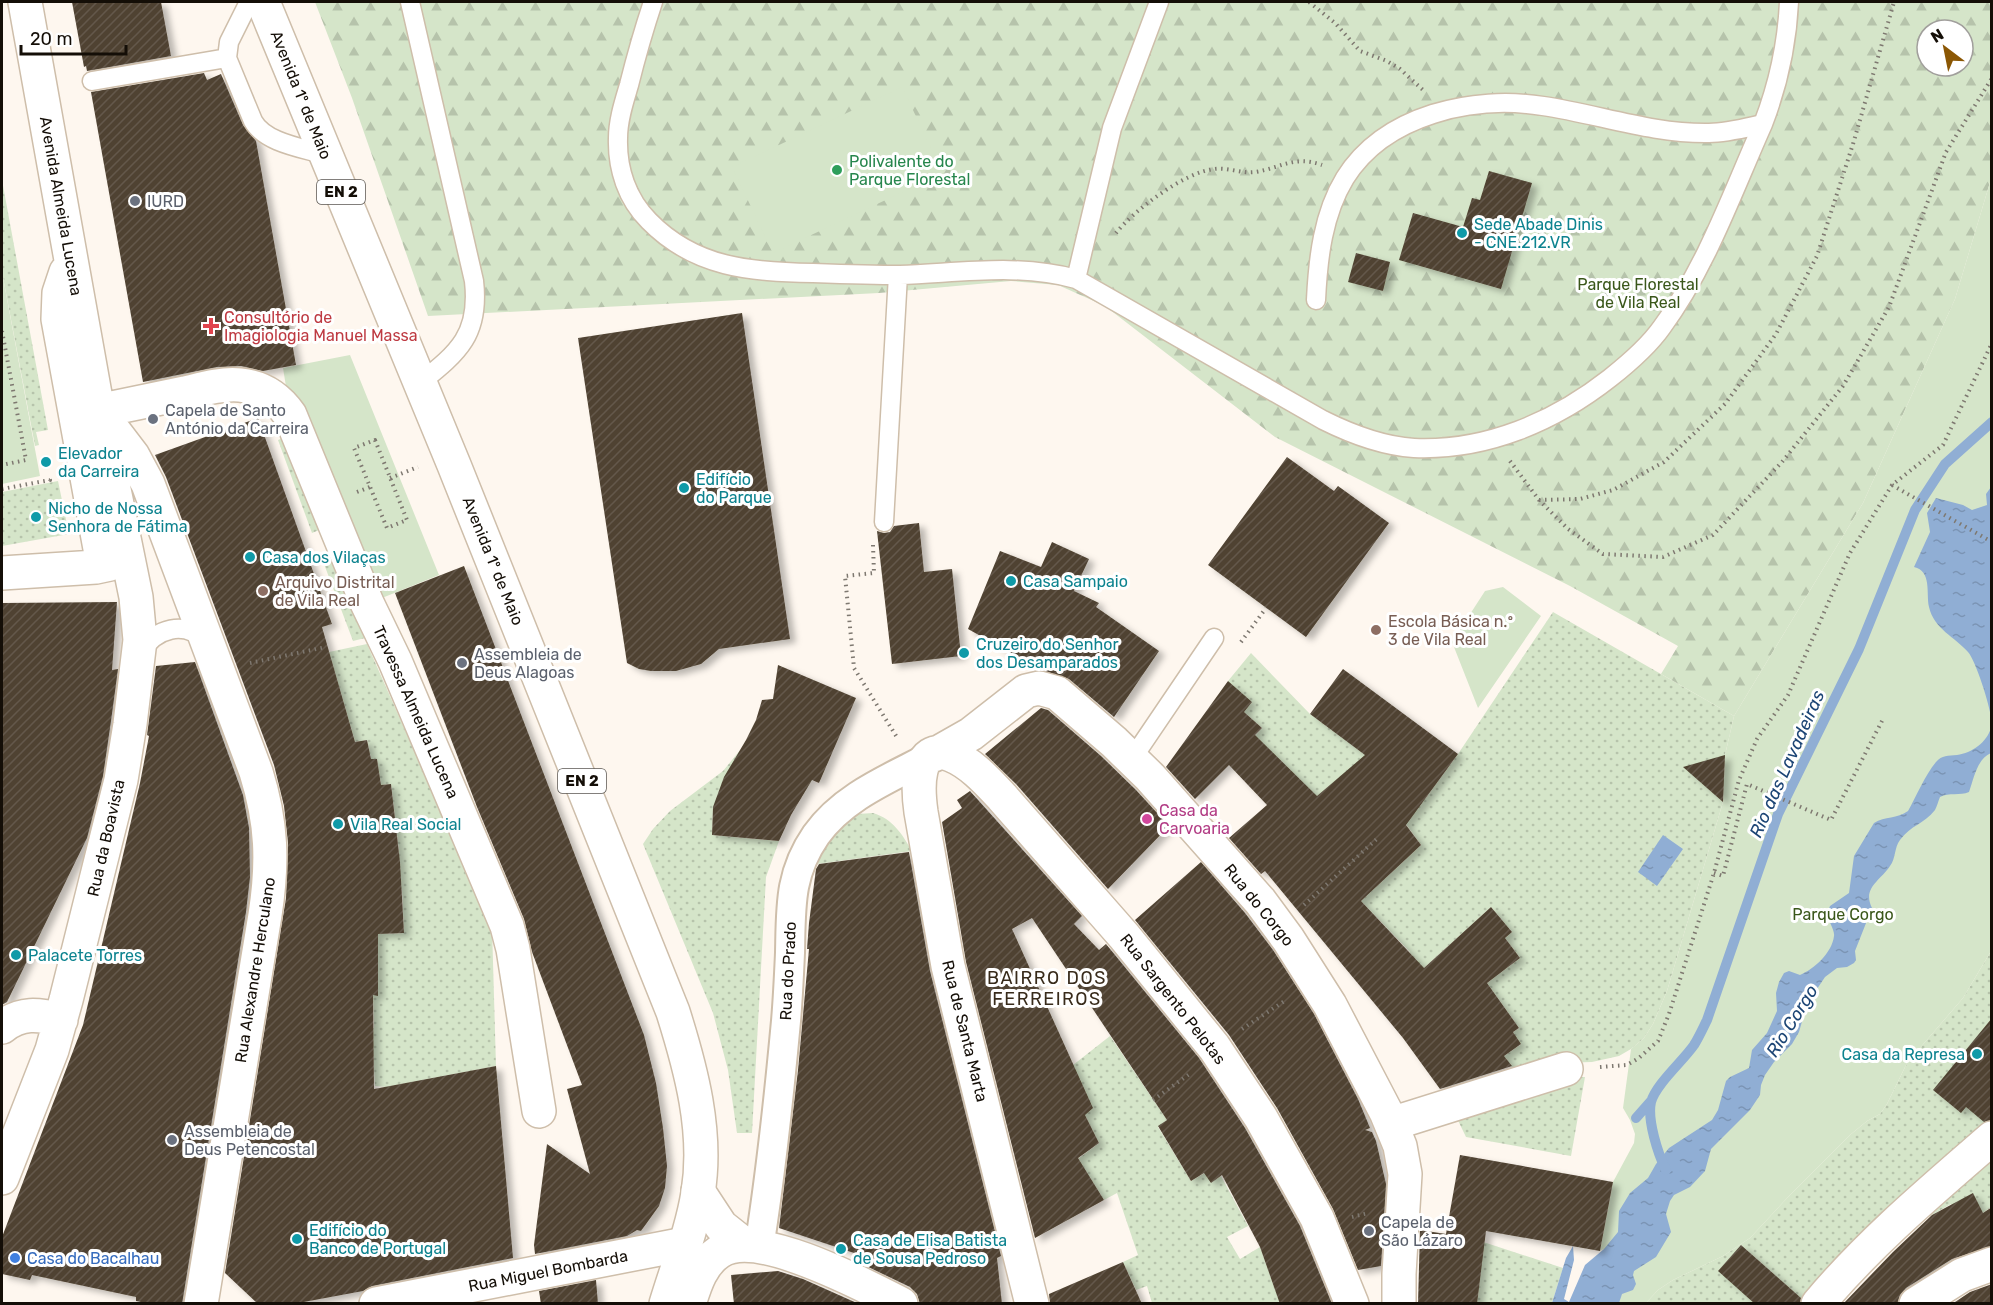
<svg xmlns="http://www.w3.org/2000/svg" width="1993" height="1305" font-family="Rubik,sans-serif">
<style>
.grass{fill:url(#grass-dots)}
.forest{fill:url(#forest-firs);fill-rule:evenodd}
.park{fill:#d5e5c9}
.water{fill:url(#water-ripples)}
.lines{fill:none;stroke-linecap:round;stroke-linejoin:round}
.stream{stroke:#90aed4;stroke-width:10}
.building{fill:url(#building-hatch);filter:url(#shadow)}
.service-casing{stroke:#cebeaa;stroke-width:21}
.pedestrian-casing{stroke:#cebeaa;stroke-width:32}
.minor-casing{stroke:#cebeaa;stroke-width:36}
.secondary-casing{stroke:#cebeaa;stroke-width:36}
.primary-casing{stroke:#cebeaa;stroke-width:36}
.path{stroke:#7e7870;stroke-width:4;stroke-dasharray:1.5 4.5;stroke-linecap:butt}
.service{stroke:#fff;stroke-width:18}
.pedestrian{stroke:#fff;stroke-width:28}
.minor{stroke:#fff;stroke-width:33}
.secondary{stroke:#fff;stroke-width:33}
.primary{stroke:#fff;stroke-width:33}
.leisure-dot{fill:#2e9e5b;stroke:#fff;stroke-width:2}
.worship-dot{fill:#6b7280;stroke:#fff;stroke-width:2}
.culture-dot{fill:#0f9aa8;stroke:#fff;stroke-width:2}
.health-dot{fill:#e0444e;stroke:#fff;stroke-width:2}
.education-dot{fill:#8d6e63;stroke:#fff;stroke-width:2}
.hotel-dot{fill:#d1479c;stroke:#fff;stroke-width:2}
.shop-dot{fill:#3f7fe0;stroke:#fff;stroke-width:2}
.labels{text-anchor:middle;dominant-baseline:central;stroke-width:6;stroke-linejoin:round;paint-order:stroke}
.shield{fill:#fff;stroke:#5a5651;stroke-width:1.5}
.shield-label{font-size:15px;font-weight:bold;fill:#140e07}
.street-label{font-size:16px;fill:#140e07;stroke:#fff}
.leisure-label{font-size:16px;fill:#27864d;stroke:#fff;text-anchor:start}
.worship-label{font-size:16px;fill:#5b616d;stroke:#fff;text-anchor:start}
.culture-label{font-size:16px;fill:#0d838f;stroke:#fff;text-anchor:start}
.park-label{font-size:16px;fill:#3a571a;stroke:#fff}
.health-label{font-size:16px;fill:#be3a42;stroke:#fff;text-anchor:start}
.education-label{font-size:16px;fill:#785e54;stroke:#fff;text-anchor:start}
.hotel-label{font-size:16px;fill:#b23c85;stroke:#fff;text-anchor:start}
.shop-label{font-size:16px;fill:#366cbe;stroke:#fff;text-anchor:start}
.water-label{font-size:18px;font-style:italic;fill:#1c4575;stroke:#fff}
.neighbourhood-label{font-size:18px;letter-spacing:1.5px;fill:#382b1b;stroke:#fff}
</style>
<defs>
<pattern id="grass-dots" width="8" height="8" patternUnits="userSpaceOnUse" patternTransform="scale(1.5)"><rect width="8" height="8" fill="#d5e5c9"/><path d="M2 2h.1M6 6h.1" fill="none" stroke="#b6c3ab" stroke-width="1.8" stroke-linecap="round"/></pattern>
<pattern id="forest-firs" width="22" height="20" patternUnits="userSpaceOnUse" patternTransform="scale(1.5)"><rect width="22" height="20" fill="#d5e5c9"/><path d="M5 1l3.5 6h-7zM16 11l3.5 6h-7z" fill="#b6c3ab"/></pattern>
<pattern id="water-ripples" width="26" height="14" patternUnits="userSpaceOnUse" patternTransform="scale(1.5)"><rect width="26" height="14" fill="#90aed4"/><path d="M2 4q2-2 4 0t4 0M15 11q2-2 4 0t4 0" fill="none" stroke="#7b94b4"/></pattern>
<pattern id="building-hatch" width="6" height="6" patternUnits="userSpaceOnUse" patternTransform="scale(1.5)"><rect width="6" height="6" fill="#4f4231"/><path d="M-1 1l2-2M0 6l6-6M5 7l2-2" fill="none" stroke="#64594b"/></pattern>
<filter id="shadow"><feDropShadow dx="6" dy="4" stdDeviation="3" flood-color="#0004"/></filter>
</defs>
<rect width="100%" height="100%" fill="#fef7ef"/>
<path class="grass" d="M2,180L48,430L36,432L39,445L35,446L2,272Z
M290,435L324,528L312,533L278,440Z
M58,481L69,534L2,546V492Z
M336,560L365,638L353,641L324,564Z
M1553,612L1734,716L1725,755L1723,802L1667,991L1653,1024L1644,1038L1631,1049L1619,1056L1592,1062L1562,1063L1520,1079L1504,1056L1520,1045L1513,1032L1519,1028L1487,983L1520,958L1505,938L1512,932L1491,907L1413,978L1410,952L1361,901L1421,845L1406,824L1316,797L1254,737L1262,728L1244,712L1228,681L1251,653L1310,714L1425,799L1458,754Z
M367,644L492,927L496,1066L386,1087L375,1086L373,1050L364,1028H374L373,995H378V934L404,933L402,889L369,888L399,851L391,784L381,785L377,759H371L367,740L355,742L329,652Z
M741,749L812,780L802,796L713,807L712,835L779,841L766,877L752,1133H737L728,1070L713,1013L643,844L653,829L670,811L723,771Z
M873,813C893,819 902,834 912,851L817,864L821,846L850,817L858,814Z
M1991,951V1128L1804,1301L1741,1245L1753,1302L1752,1303L1645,1304L1658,1290L1673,1280L1723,1256L1750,1238L1789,1196L1850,1135L1867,1121L1880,1114L1887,1104L1907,1063L1963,998Z
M1110,1036L1167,1120L1158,1127L1191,1181L1205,1173L1211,1182L1221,1176L1248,1226L1227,1237L1240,1259L1260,1247L1280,1303H1152L1147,1286L1136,1290L1123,1262L1138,1255L1117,1193L1104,1200L1078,1159L1099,1143L1085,1115L1073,1065Z
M1576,1077H1585L1571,1156L1466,1137L1452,1108Z
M1991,1150V1207L1983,1213H1957L1951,1204L1904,1231Z
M1468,1237L1563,1268L1552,1303H1477L1482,1259Z"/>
<path class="forest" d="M315,2H1991V179L1955,299L1863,503L1734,716L1661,674L1678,646L1570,586L1275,437L1105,306L1058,285L1011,281L879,293L428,316L352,98ZM1927,30H1963V66H1927Z"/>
<path class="park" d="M902,87L943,173L773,253L732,167Z
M1991,179V951L1963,998L1907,1063L1887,1104L1880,1114L1867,1121L1850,1135L1789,1196L1750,1238L1723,1256L1673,1280L1658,1290L1645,1304L1619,1303L1604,1249L1600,1251L1613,1182L1634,1143L1635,1134L1630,1120L1623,1108L1631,1049L1644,1038L1653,1024L1667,991L1723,802L1725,755L1734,716L1863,503L1955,299Z
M2,272L40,476L2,484Z
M350,355L439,575L377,600L288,399L283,368Z
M1503,587L1541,616L1478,708L1452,642L1485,591Z"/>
<path class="water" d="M1991,487V718C1990,706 1976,661 1968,652C1955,637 1934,629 1929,607C1926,593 1932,571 1914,567L1930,532L1927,513L1936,498L1963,505L1972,510L1987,505L1986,494Z
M1991,728V753C1977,759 1974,778 1969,792C1960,796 1949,792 1940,797C1938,802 1937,806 1935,810C1924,824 1911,825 1900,840C1894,848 1896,858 1890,866C1880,881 1862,888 1872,908L1855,951L1856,960L1854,963L1847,967L1837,968L1825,977L1807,1004L1799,1032L1792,1044L1774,1062L1765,1075L1761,1085L1760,1095L1750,1110L1711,1149L1705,1171L1690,1187L1674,1195L1670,1201L1666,1214L1671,1232L1656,1257L1634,1271L1633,1275L1636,1284L1633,1290L1622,1294L1619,1303H1552L1566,1258L1573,1246L1574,1260L1564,1299L1569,1302L1585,1265L1604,1249L1618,1232L1619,1211L1630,1193L1648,1178L1656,1164L1669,1148L1712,1120L1718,1110L1726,1081L1730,1077L1749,1068L1752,1050L1767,1033L1777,1011L1776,993L1779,982L1784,973L1789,971L1800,975C1814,969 1832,953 1834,936C1835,930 1828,921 1827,914L1830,906L1849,893L1854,856L1874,823C1885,816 1897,819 1908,811C1916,797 1925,775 1936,762C1942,755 1948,756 1957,755C1972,753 1987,742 1991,728Z
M1663,835L1683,849L1657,886L1638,872Z"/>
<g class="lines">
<path class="stream" d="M1636,1118L1651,1101
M1666,1170C1658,1154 1647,1120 1651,1102C1656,1084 1683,1061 1694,1045C1699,1037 1703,1028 1707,1020L1778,814L1859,649L1915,510L1945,464L1992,422"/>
</g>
<path class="building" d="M72,2H161L171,56L87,71L86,66L84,67Z
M204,73L207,80L221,74L243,125L256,141L296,365L263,371L241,366L217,367L143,382L91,92Z
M1489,171L1532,183L1501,289L1399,260L1413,213L1463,227L1472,198L1480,200Z
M1356,253L1390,262L1383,291L1348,282Z
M742,313L790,639L719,649L701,664L676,671H651L639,669L627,663L578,338Z
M258,418L332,624L322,627L355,742L367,740L371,759H377L381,785L391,784L400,862L404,933L378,934V996L373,995L374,1089L496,1066L513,1258L372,1286L363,1291L293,1304H258L225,1273L286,898L288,843L284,806L274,765L166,477L155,455Z
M1287,457L1334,491L1338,486L1389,523L1306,637L1208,565Z
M919,523L924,572L952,569L961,656L892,664L877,531L884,533L890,532L894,526Z
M1052,542L1089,559L1074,591L1099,603L1096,607L1159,651L1114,717L1069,679L1042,670L968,629L1000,551L1041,567Z
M464,566L644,1035L656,1083L663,1128L667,1166L665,1188L659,1206L641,1231L637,1230L627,1236L535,1254L534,1245L547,1144L590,1174L567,1089L582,1085L532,952L524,919L477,807L395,593Z
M117,602L112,670L118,669L111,721L103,776L87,838L7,1002L2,1005V603Z
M195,662L243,795L249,828L250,877L246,912L182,1304H151L136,1301V1297L32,1275L30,1280L2,1274V1237L83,1025L140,783L149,736L147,735L156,666Z
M778,665L856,698L819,783L812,780L791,815L779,841L712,835L713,807L724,777L746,740L756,720L762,700L773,699Z
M1343,669L1458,754L1406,825L1421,845L1361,901L1424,968L1491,907L1512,932L1505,938L1520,958L1487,983L1519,1028L1513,1032L1521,1044L1504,1056L1512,1066L1440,1089L1403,1038L1265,871L1261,874L1229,838L1267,805L1229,765L1195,799L1166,767L1228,681L1252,702L1244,712L1262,728L1255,735L1317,796L1365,755L1310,714Z
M1041,708L1048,710L1101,756L1136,790L1169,826L1108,889L1016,784L985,754Z
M1725,755L1723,802L1683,767Z
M970,791L1082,916L1074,924L1099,950L1106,944L1199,1058L1245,1128L1300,1226L1332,1304H1280L1260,1247L1222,1175L1211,1183L1204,1173L1191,1181L1158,1126L1167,1120L1032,918L1012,929L1093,1108L1085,1115L1099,1143L1078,1158L1104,1200L1035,1238L966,962L942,822L962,808L957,800Z
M909,852L930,971L1001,1256L997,1258L1002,1304H920L917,1294L910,1287L860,1263L878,1261L779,1228L798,1070L809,949H807L809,923L816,869L819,864Z
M1201,862L1245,913L1273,950L1314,1014L1358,1099L1370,1128L1365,1130L1372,1132L1376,1141L1386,1184L1381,1266L1358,1270L1333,1209L1277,1108L1229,1035L1135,920Z
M1992,1018V1120L1984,1122L1966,1107L1961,1113L1933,1090Z
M1460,1155L1613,1182L1600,1251L1486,1231L1477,1304H1418L1420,1230L1446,1234Z
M1973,1193L1983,1213L1992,1207V1246L1952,1259L1906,1288L1900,1295L1897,1304H1843L1893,1252L1932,1215Z
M1741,1245L1801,1298L1800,1304H1755L1718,1271Z
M1123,1262L1142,1304H1050L1049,1294Z
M778,1271L803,1279L859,1304H734L731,1275Z
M596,1280L598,1304H541L539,1291Z
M1992,1284V1304H1952L1970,1292Z"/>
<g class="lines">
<g class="service-casing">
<path id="service" d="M249,2L229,42L227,58L253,121C265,143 303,148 326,155
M410,2L474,281C480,334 459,352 420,383
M653,2C644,29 636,57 629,85C624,102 618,120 618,138C617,169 627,199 649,221C695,268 751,272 813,273C842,274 871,275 900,275C959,273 1018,263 1076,279L1323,420C1351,434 1382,446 1414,448C1486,451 1554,422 1610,378C1629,363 1648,347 1662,327C1706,268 1733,191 1763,124C1778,85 1787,44 1789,2
M92,81L227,58
M1076,279L1112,128L1159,2
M1316,300C1318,258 1323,214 1345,178C1385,114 1474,95 1543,106C1598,114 1652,134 1709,133C1727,133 1745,128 1763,124
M884,522L898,275
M141,652C156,628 184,620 206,641
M1132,759L1214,638"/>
</g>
<g class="pedestrian-casing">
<path id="pedestrian" d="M759,1248C771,1172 779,1097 786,1021C788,998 789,975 790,953C791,907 789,874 816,835C843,797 888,779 928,758"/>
</g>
<g class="minor-casing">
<path id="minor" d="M66,272L59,293L58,319L101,554L96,564L89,567
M98,411C127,405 156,399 185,393C202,389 222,383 240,385C261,387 278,398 290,415L367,603L395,661L507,926L513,949L539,1111
M101,414L133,456L148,484L256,772C272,823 273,863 265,915L201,1304
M2,573L96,567L110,564
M934,755L971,734L1026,691L1039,688L1057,693L1114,742L1150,777L1260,901L1288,939L1330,1005L1386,1112L1400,1146L1405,1174L1399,1274V1304
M2,1027C21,1012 38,1014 61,1020
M1391,1124L1566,1069
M2,1178L52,1050L66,1000L121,780L130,724L140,640L136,597L98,411L25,2
M376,1304L685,1244
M1032,1304L948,966L921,812C918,791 914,741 951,755C971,763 987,781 1002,797L1124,936L1214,1047L1261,1118L1317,1218L1352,1304
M1818,1304C1870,1242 1931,1191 1992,1138
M1916,1304L1962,1275L1992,1264"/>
</g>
<g class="secondary-casing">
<path id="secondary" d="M698,1191L721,1226L745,1245
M689,1304C695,1285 701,1264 719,1252C756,1227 864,1285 901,1304"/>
</g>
<g class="primary-casing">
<path id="primary" d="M263,2L454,465L673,1012C691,1069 708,1132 698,1193C692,1231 677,1267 666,1304"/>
</g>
<path class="path" d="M1309,2L1335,23L1360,51L1387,61L1400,69L1423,90
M1116,233C1134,210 1185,172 1214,169C1228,167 1242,174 1255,172C1281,168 1294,155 1322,165
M2,331L26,460L2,465
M375,440L407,520L387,528L354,448Z
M1510,461L1539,500L1568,529L1603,554L1663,557L1713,535L1782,462L1843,386L1889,307L1946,152L1992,78
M390,478L418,467
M1892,485L1992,542
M2,489L50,480L49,477
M357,492L370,487
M1539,500L1580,499L1613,490L1664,462L1725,404L1776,334L1817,256L1853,144L1894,2
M873,545L874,573L845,576L854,668L898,739
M1241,642L1266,608
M250,663L326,647
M1714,873L1723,876L1747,784L1831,820L1884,717
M1304,905L1379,837
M1242,1029L1286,1000
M1600,1067L1627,1065L1639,1058L1658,1041L1669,1014L1714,873L1739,780L1757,739L1788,695L1850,553L1892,485L1943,445L1992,343
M1153,1100L1191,1073
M1352,1217L1368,1213"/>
<use href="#service" class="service"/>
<use href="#pedestrian" class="pedestrian"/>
<use href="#minor" class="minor"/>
<use href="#secondary" class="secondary"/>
<use href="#primary" class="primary"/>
</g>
<circle class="leisure-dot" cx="837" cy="170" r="6"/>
<g class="worship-dot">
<circle cx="135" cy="201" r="6"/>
<circle cx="153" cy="419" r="6"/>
<circle cx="462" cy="663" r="6"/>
<circle cx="172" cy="1140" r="6"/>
<circle cx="1369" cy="1231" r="6"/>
</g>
<g class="culture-dot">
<circle cx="1462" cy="233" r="6"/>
<circle cx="46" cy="462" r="6"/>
<circle cx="684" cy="488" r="6"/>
<circle cx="36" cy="517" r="6"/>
<circle cx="250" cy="557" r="6"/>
<circle cx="1011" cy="581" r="6"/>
<circle cx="964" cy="653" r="6"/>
<circle cx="338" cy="824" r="6"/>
<circle cx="16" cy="955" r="6"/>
<circle cx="1977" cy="1054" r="6"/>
<circle cx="297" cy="1239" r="6"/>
<circle cx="841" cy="1249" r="6"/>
</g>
<path class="health-dot" d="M208 317h6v6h6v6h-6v6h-6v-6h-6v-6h6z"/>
<g class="education-dot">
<circle cx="263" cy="591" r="6"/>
<circle cx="1376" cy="630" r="6"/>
</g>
<circle class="hotel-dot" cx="1147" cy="819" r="6"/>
<circle class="shop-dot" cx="15" cy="1258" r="6"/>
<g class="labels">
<g class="shield">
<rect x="317" y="180" width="48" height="24" rx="4.5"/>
<rect x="558" y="769" width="48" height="24" rx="4.5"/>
</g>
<g class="shield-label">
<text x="341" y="192">EN 2</text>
<text x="582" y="781">EN 2</text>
</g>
<g class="street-label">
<text transform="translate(301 95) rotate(68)">Avenida 1º de Maio</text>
<text transform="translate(61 206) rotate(80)">Avenida Almeida Lucena</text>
<text transform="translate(493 561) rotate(68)">Avenida 1º de Maio</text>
<text transform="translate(416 712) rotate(66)">Travessa Almeida Lucena</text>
<text transform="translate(106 838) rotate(-77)">Rua da Boavista</text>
<text transform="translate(1259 905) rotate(51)">Rua do Corgo</text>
<text transform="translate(255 970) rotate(-81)">Rua Alexandre Herculano</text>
<text transform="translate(788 971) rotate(-87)">Rua do Prado</text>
<text transform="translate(1173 999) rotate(52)">Rua Sargento Pelotas</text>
<text transform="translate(965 1031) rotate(76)">Rua de Santa Marta</text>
<text transform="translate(548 1271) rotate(-11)">Rua Miguel Bombarda</text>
</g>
<g class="leisure-label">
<text x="849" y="161">Polivalente do<tspan x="849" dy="18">Parque Florestal</tspan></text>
</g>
<g class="worship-label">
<text x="147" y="201">IURD</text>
<text x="165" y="410">Capela de Santo<tspan x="165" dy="18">António da Carreira</tspan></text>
<text x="474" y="654">Assembleia de<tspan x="474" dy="18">Deus Alagoas</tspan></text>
<text x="184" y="1131">Assembleia de<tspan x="184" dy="18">Deus Petencostal</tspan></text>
<text x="1381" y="1222">Capela de<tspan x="1381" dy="18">São Lázaro</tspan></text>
</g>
<g class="culture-label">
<text x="1474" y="224">Sede Abade Dinis<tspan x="1474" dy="18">- CNE.212.VR</tspan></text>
<text x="58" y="453">Elevador<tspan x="58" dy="18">da Carreira</tspan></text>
<text x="696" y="479">Edifício<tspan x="696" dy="18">do Parque</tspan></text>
<text x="48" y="508">Nicho de Nossa<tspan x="48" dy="18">Senhora de Fátima</tspan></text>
<text x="262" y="557">Casa dos Vilaças</text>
<text x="1023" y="581">Casa Sampaio</text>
<text x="976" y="644">Cruzeiro do Senhor<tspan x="976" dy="18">dos Desamparados</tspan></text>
<text x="350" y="824">Vila Real Social</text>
<text x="28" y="955">Palacete Torres</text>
<text x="1965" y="1054" text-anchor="end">Casa da Represa</text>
<text x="309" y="1230">Edifício do<tspan x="309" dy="18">Banco de Portugal</tspan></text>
<text x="853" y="1240">Casa de Elisa Batista<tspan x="853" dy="18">de Sousa Pedroso</tspan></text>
</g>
<g class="park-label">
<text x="1638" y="284">Parque Florestal<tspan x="1638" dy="18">de Vila Real</tspan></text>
<text x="1843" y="914">Parque Corgo</text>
</g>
<g class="health-label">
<text x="224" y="317">Consultório de<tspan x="224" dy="18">Imagiologia Manuel Massa</tspan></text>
</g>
<g class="education-label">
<text x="275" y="582">Arquivo Distrital<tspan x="275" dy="18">de Vila Real</tspan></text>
<text x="1388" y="621">Escola Básica n.º<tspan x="1388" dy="18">3 de Vila Real</tspan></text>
</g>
<g class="hotel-label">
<text x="1159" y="810">Casa da<tspan x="1159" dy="18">Carvoaria</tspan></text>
</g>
<g class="shop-label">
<text x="27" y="1258">Casa do Bacalhau</text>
</g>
<g class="water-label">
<text transform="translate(1787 764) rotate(-66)">Rio das Lavadeiras</text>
<text transform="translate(1792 1021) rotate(-58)">Rio Corgo</text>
</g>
<g class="neighbourhood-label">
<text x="1047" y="978">BAIRRO DOS<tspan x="1047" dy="21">FERREIROS</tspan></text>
</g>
</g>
<rect width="1993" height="1305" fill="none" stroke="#140e07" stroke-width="6"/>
<g transform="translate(1945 48) rotate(328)"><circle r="28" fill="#ffffff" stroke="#a19f9c" stroke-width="1.5"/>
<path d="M0-4.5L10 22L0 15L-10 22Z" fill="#8b5704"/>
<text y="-9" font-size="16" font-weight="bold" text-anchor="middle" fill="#140e07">N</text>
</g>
<path d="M21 45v9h105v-9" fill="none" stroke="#140e07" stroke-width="3"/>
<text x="30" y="45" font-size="18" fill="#140e07" stroke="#ffffff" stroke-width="4.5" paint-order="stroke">20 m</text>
</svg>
